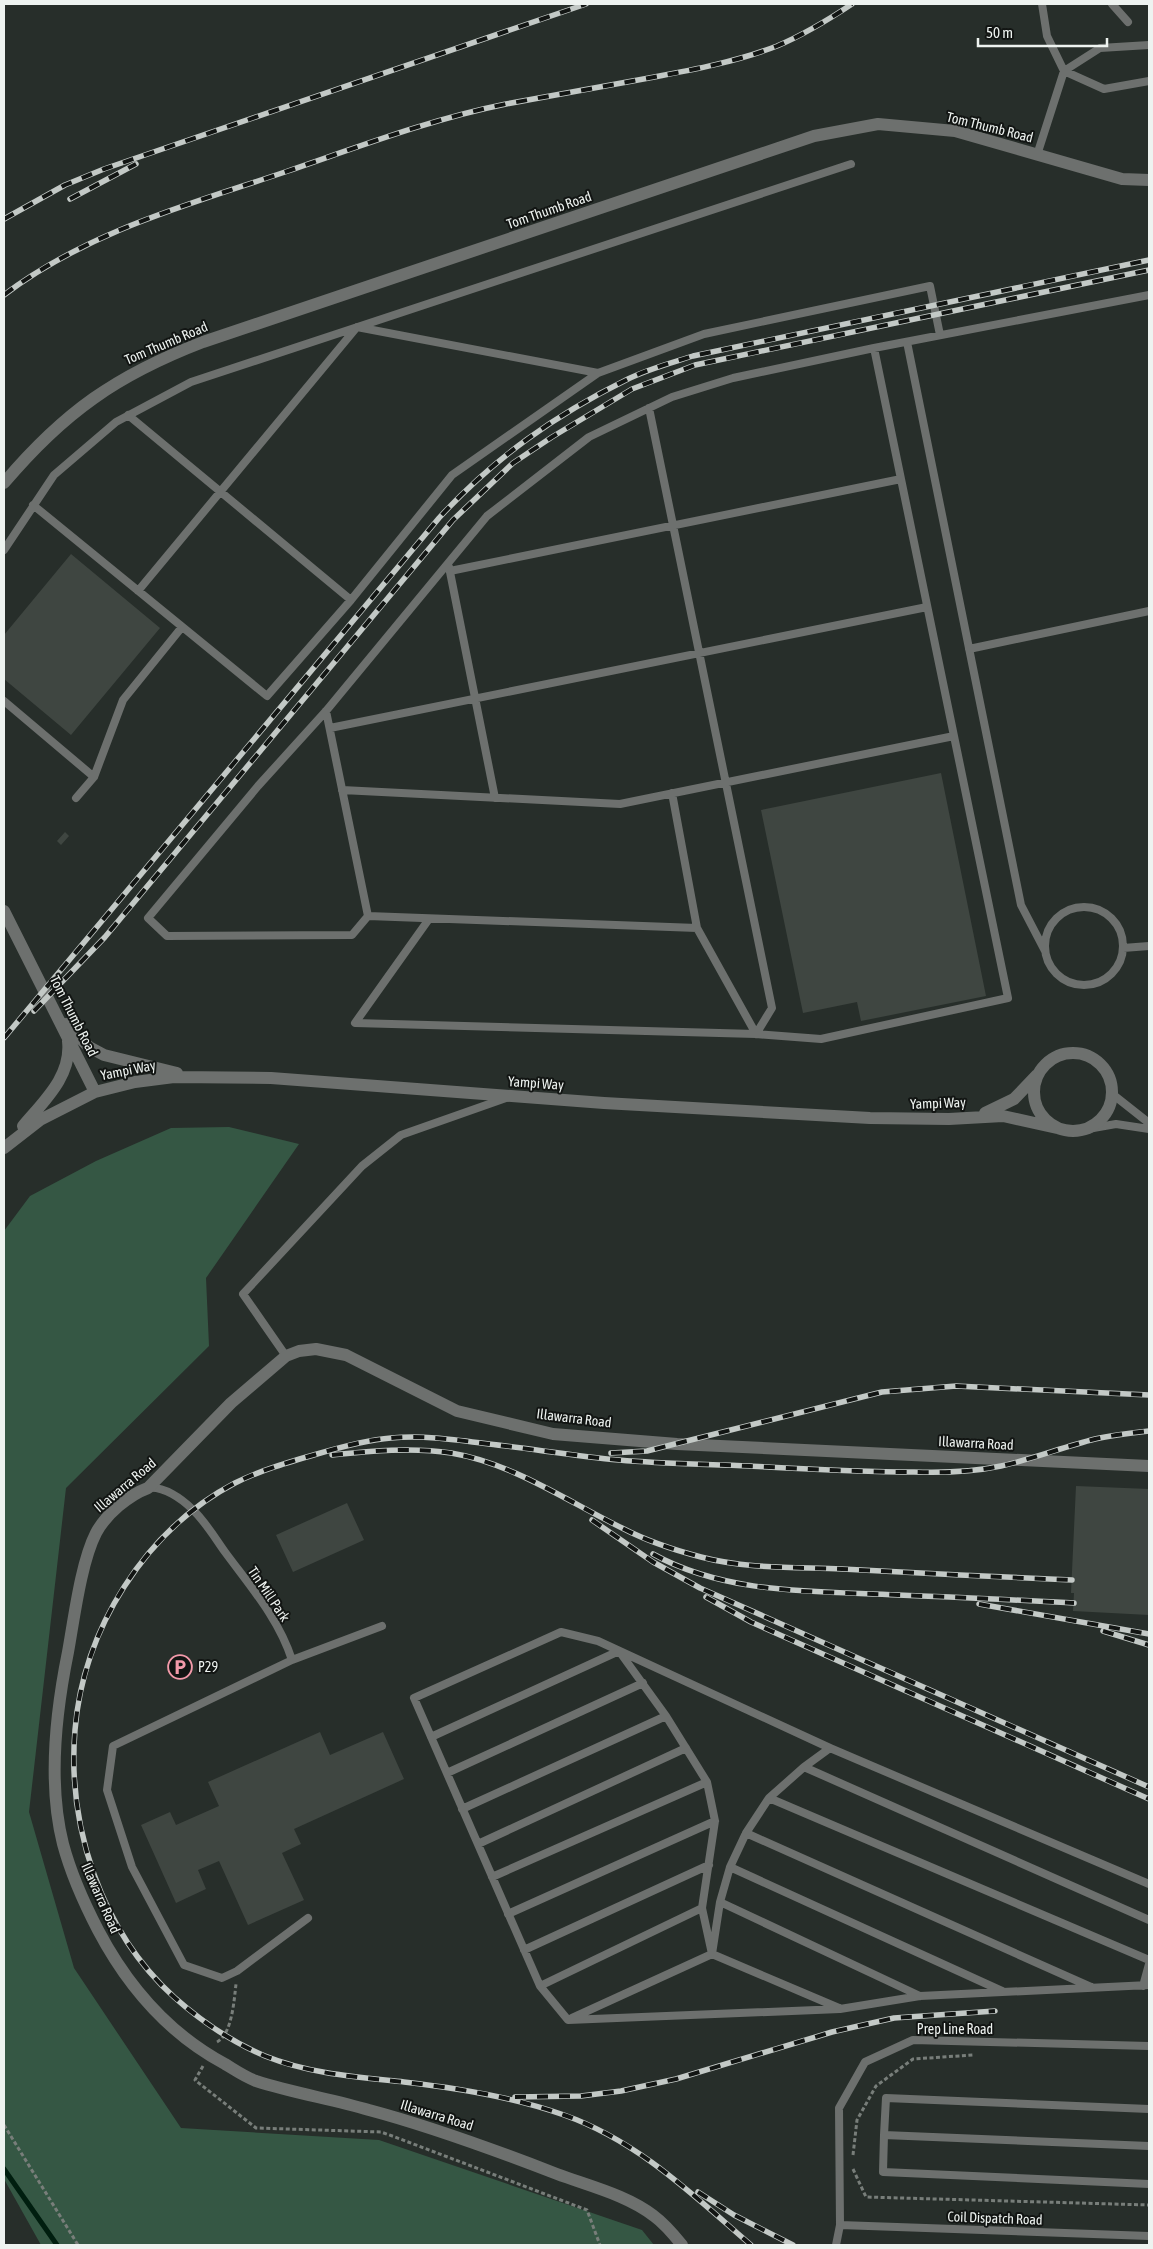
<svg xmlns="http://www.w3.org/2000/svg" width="1153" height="2249" font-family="'Asap Condensed',sans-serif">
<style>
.green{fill:#355744}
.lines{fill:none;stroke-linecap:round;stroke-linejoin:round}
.stream{stroke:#001e0f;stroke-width:5}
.building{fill:#3f4641}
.path{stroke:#787e7a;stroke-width:3;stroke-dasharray:4 2.5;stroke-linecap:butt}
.lane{stroke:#6d706e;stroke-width:8}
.street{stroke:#6d706e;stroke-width:12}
.rail-casing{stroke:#c3c9c6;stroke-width:5.5}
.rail{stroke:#121513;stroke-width:4;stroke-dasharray:11;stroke-linecap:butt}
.labels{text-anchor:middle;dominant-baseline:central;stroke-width:4;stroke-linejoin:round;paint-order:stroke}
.street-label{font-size:14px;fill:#eef3f0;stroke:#121513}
.poi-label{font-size:14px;fill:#eef3f0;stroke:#121513;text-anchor:start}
</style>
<rect width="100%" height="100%" fill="#272e2a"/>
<path class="green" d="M229,1127L299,1144L206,1278L209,1346L66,1488L29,1812L74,1968L181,2128L379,2140L642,2230L654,2245H41L4,2179V1231L30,1196L96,1161L171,1128Z"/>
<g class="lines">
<path class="stream" d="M4,2169L57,2245"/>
</g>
<path class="building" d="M71,554L160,628L71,735L4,679V635Z
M941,773L986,996L861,1021L857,1002L803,1013L761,810Z
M65,832L69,836L61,845L57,841Z
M1076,1486L1149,1489V1615L1073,1611L1074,1593H1071Z
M347,1503L364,1540L293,1572L276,1535Z
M320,1732L330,1755L383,1732L404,1779L294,1829L301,1844L282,1853L304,1900L248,1925L219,1861L198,1870L206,1889L176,1903L141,1825L170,1812L176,1825L219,1806L208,1782Z"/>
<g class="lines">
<path class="path" d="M217,2042C232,2034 234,2001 236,1984
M203,2066L195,2080L256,2128L381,2132L395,2137L587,2210L600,2245
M4,2125L78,2245
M853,2155L857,2120L876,2086L913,2059L973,2055
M853,2169L866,2197L1149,2205"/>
<path class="lane" d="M1042,4L1047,36L1064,71L1104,89L1149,81
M1112,4L1128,22
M1037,155L1064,71L1100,48L1149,45
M907,342L1021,905L1045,951
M649,408L772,1008L756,1034
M128,415L351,600
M33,505L267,696L351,600L452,475L598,373L704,334L930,286L940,335
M4,550L54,475L116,422L191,382L851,164
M449,567L495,798
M450,571L901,479
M138,591L357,327L598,373
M969,649L1149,611
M4,701L94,777
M326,711L368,916
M330,728L927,607
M342,790L620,804L954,736
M672,793L697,928L756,1034
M76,798L94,777L123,700L182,627
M1045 946a39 39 0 1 1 78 0a39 39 0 1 1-78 0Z
M368,916L352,935L167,936L148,918L258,786L326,711L487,516L589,437L672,397L733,378L874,348L1149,295
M368,916L697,928
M429,919L355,1023L756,1034L821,1039L1008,998L874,348
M1123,948L1149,946
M1111,1093L1149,1123
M1082,1130L1116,1124L1149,1129
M286,1356L243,1294L362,1166L401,1135L506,1098
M148,1488C164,1486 182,1499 192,1509C205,1521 215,1538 225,1552C250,1586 279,1619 292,1660L382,1626
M292,1660L113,1746L107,1790L132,1867L184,1965L222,1978L237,1971L308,1918
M431,1737L619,1651L666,1716L707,1782L715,1821L702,1908L712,1954L572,2018
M804,1767L830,1748
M447,1773L643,1683
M769,1798L804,1767L1149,1920
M462,1809L666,1716
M746,1833L769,1798L1149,1960
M478,1844L686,1748
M730,1867L746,1833L1091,1987
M492,1877L707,1782
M1149,1884L830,1748L598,1641L561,1632L414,1698L540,1986L568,2020L840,2009L920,1996L1149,1985
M720,1902L730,1867L1002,1991
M508,1914L715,1821
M524,1950L709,1865
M540,1986L702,1908
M1143,1986L1149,1964
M839,2008L712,1954L720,1902L920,1996
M884,2135L886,2098L1149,2109
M1149,2146L884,2135L883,2172L1149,2184
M840,2225L1149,2236
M836,2245L840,2225L839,2108L865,2062L913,2040L1149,2046"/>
<path class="street" d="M4,483C64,412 117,375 203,342L814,136L878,124L955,131L1122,179L1149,180
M4,911L95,1092L40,1120L4,1148
M66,1024L89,1047L104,1055L177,1073
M1034 1092a39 39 0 1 1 78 0a39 39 0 1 1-78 0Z
M95,1092L135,1082L174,1077L271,1078L604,1103L870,1118L949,1119L1003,1116L1057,1128
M985,1113L1014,1099L1037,1075
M23,1126C44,1101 72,1076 68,1041
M682,2245C674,2235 665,2224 654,2216C627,2195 589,2186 557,2174C495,2150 433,2127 369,2110C332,2099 293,2093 256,2081C245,2077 235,2070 225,2064C169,2034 128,1987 98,1930C84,1903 71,1874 63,1844C48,1785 56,1711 68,1652C74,1619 81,1562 96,1533C106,1514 129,1495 148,1488L231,1403L286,1356L299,1351L316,1349L346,1355L457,1411L553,1434L677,1444L1149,1466"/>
<g class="rail-casing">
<path id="rail" d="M70,199L136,164
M4,219L65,185L104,169L586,4
M4,295C87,232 187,205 285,172C358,147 431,119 506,104C554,95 602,87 649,78C692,70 736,62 777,46C803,35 828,20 852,4
M34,1011L105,937L453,520L513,463L552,437L632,389L695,365L1149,270
M4,1038L439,518C494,458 555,415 628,379C648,369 671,363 693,356L1149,260
M611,1453L647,1451L882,1392L956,1386L1149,1395
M332,1455C371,1451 412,1447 451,1453C512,1463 567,1501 622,1528C647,1541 674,1550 701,1557C746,1569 796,1567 842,1569C919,1573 995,1577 1072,1580
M592,1520L653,1562L700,1588L1149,1787
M653,1554C727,1595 816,1591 898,1595C957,1597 1015,1600 1074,1603
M706,1597L751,1622L1149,1799
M979,1604L1149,1634
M1103,1631L1149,1645
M515,2097L581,2096L621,2091L676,2079L832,2032L894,2018L995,2011
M698,2192L734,2215L793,2245
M751,2245C693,2195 638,2141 564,2115C514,2097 457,2088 404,2082C357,2077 310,2074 265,2056C232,2042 201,2021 174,1997C101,1931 67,1826 75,1730C83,1630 145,1530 235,1483C261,1470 289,1462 317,1454C341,1447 366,1440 391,1438C424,1435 457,1440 489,1444C533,1449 576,1456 619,1460C663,1464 707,1464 750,1466C805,1469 859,1472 914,1472C943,1473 972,1472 1001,1466C1033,1459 1063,1447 1095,1439C1113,1435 1131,1433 1149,1431"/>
</g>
<use href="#rail" class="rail"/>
</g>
<defs>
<g id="parking-ring" transform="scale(1.25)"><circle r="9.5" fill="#121513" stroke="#f39aaa" stroke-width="1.5"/><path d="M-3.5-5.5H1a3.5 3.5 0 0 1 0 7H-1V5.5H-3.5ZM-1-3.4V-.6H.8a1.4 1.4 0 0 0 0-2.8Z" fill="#f39aaa"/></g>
</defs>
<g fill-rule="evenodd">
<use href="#parking-ring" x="180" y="1667"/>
</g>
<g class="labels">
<g class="street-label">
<text transform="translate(990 127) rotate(14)">Tom Thumb Road</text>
<text transform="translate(549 210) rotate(-19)">Tom Thumb Road</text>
<text transform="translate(166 343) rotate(-23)">Tom Thumb Road</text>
<text transform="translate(74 1016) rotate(63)">Tom Thumb Road</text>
<text transform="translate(128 1070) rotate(-11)">Yampi Way</text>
<text transform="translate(536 1083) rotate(4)">Yampi Way</text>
<text transform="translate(938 1103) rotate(-2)">Yampi Way</text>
<text transform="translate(574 1418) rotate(7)">Illawarra Road</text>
<text transform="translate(976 1443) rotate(3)">Illawarra Road</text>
<text transform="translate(125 1485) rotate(-40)">Illawarra Road</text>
<text transform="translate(269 1594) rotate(56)">Tin Mill Park</text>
<text transform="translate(101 1898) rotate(66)">Illawarra Road</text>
<text x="955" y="2029">Prep Line Road</text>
<text transform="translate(437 2115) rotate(17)">Illawarra Road</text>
<text transform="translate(995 2218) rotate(2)">Coil Dispatch Road</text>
</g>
<g class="poi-label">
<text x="198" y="1667">P29</text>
</g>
</g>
<rect width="1153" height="2249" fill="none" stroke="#eef3f0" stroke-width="10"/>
<path d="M978 38v8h129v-8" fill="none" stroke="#eef3f0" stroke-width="2.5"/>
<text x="986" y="38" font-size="15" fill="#eef3f0" stroke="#121513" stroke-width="4" paint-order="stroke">50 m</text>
</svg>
